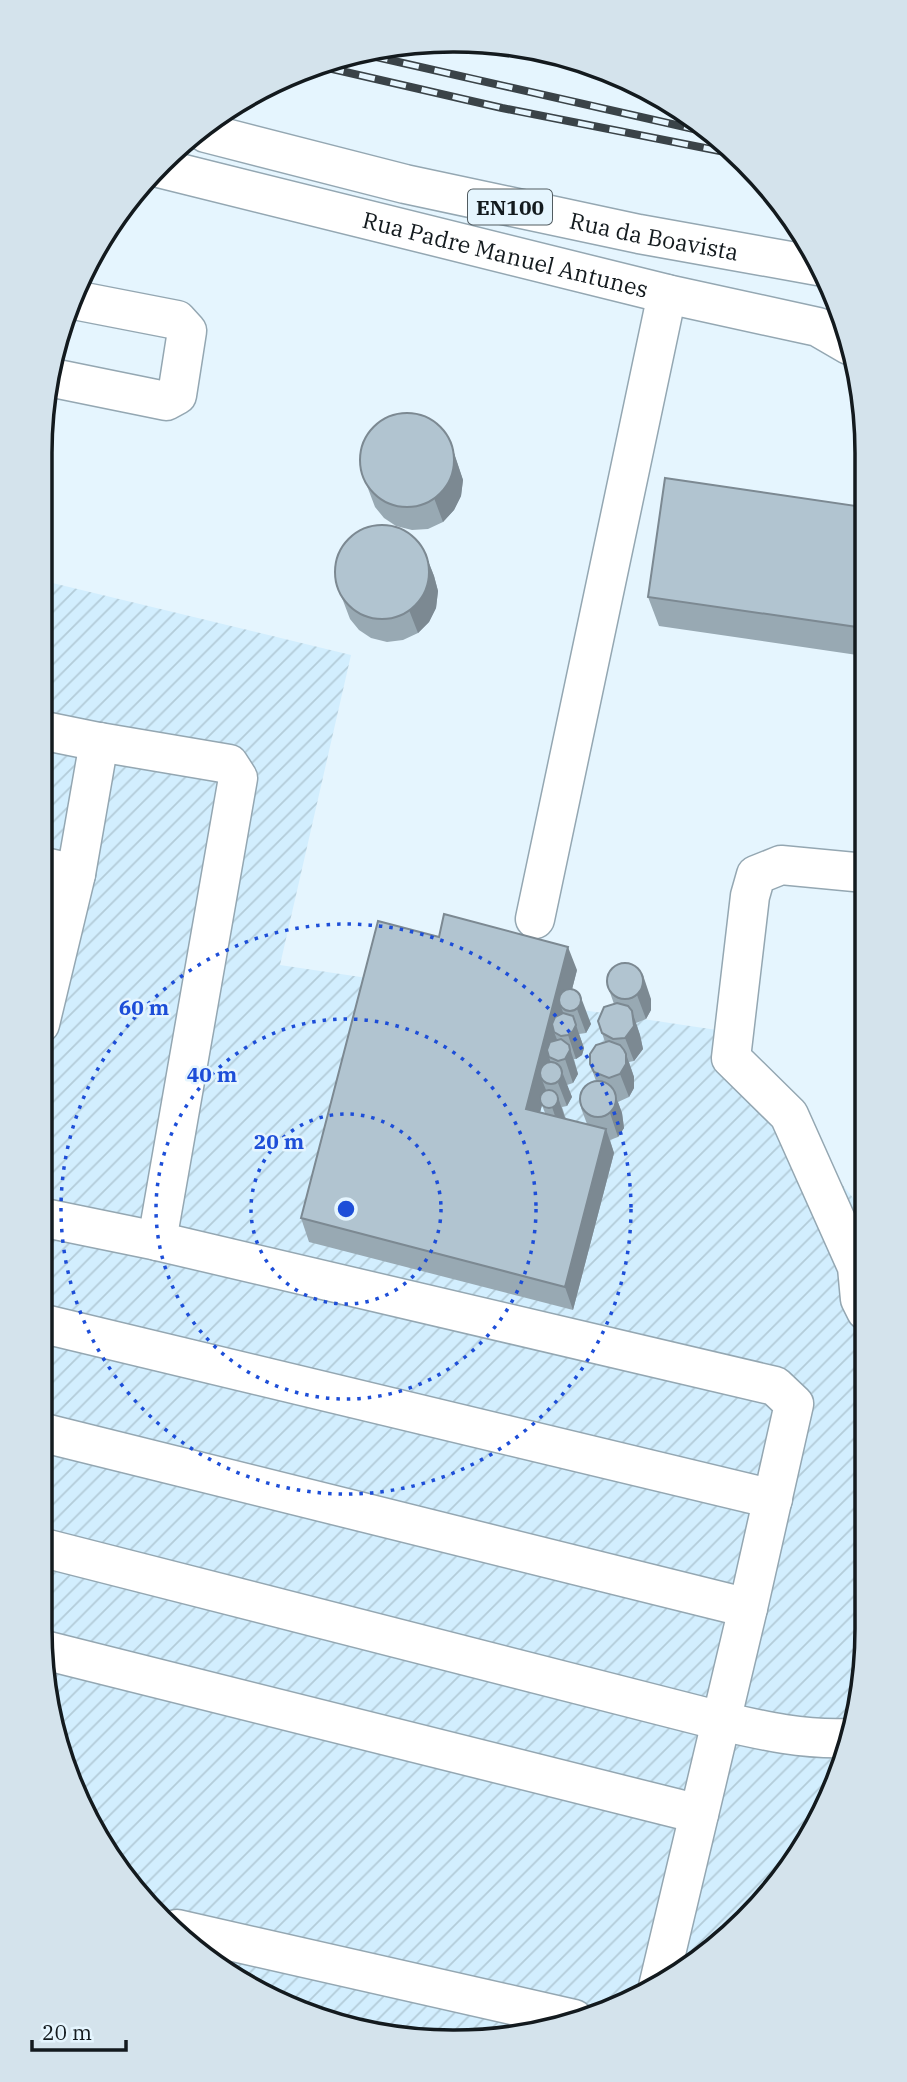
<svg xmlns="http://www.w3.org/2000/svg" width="907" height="2082" font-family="'IBM Plex Serif',serif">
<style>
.industrial{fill:url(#industrial-furrows)}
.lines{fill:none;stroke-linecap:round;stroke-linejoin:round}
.minor-casing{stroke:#94a7b2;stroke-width:41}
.major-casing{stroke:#94a7b2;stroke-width:41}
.minor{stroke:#fff;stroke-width:38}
.major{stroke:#fff;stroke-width:38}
.rail-casing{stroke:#3a4348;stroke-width:8}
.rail{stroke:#e5f5fe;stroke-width:5;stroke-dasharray:16;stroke-linecap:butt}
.wall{fill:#98a9b3;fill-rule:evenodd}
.shaded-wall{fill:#7c8992}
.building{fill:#b1c4d0;stroke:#7c8992;stroke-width:2}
.ring{fill:none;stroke:#1d4ed8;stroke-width:3.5;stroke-dasharray:3.5 7}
.labels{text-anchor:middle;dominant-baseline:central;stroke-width:5;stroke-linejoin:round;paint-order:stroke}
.shield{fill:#e5f5fe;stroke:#525c61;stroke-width:2}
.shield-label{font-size:21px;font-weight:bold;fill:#131a1e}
.street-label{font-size:23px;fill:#131a1e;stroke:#e5f5fe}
.rim{fill:none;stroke:#131a1e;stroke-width:3.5}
.centre{fill:#1d4ed8;stroke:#e5f5fe;stroke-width:3.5}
.ring-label{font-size:21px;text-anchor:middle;font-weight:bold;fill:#1d4ed8;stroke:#e5f5fe;stroke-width:5;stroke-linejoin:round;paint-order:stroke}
</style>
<defs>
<pattern id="industrial-furrows" width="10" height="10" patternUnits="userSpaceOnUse" patternTransform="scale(1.75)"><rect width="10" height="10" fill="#d2eefe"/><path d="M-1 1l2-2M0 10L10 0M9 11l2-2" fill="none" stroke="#b3ccd9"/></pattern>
</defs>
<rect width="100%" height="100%" fill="#e5f5fe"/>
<path class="industrial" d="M40,580L351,655L280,965L717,1030L858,1204L865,1168L867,1628L845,1762L764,1901L660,1987L534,2034H373L247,1987L143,1901L62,1762L40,1628Z"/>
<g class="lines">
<g class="minor-casing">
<g id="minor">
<path id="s1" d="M159,168L667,294L818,327L849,345"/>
<path d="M53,378L166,401L177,395L187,331L177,320L74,300"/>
<path d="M40,730L99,742L229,764L238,778L157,1241"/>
<path d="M40,866L76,874"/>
<path d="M865,873L781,865L756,875L750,896L731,1058L789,1115L857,1267L860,1299L866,1311"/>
<path d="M535,919L667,294"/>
<path d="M40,1024L76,874L99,742"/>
<path d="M40,1217L157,1241L775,1386L794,1404L748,1608L658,1987"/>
<path d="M40,1323L773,1499"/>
<path d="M40,1432L748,1608"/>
<path d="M40,1547L721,1721C764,1731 804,1740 849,1738"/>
<path d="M44,1650L699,1814"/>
<path d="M177,1929L574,2019"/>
</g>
</g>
<g class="major-casing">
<g id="major">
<path id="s2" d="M206,133L405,184L639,234L818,266"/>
</g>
</g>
<use href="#minor" class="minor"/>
<use href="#major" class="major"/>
<g class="rail-casing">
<path id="rail" d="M372,56L707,132
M328,68L502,108L730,153"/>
</g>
<use href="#rail" class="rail"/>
</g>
<path class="wall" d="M450,441L463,480L461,496L454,510L443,522L428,529L412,530L396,526L384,518L375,507L361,470Z
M863,507L864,656L659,626L648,597Z
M425,553L434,576L438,591L436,608L429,622L418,633L403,640L387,642L371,638L359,630L350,619L336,582Z
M577,970L572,989L591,1024L586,1033L579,1034L584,1048L582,1055L576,1059H574L578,1074L573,1083L567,1085L572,1097L567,1106L562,1107L566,1119L587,1124L581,1108L596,1081L590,1064L605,1042L602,1033L614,1004L606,981L651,999V1010L646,1019L636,1023L640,1035L643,1049L634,1061L629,1062L634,1077V1088L629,1097L618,1102L622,1113L624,1128L618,1137L610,1140L614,1153L573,1310L309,1242L301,1218ZM542,1105L545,1113L540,1112Z"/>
<path class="shaded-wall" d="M450,441L463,480L461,496L454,510L443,522L434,498Z
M425,553L434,576L438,591L436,608L429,622L418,633L409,610Z
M568,947L577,970L567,1009L561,1007L565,1017L554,1032L558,1042L549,1057L552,1066L542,1080L546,1090L541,1102L542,1105L535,1132L526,1109Z
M643,975L651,999V1010L646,1019L637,995Z
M582,1000L591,1024L586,1033L577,1009Z
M632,1011L640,1035L643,1049L634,1061L625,1038Z
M576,1025L584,1048L582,1055L576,1059L568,1035Z
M569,1045L578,1074L573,1083L565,1059Z
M626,1054L634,1077V1088L629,1097L620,1074Z
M563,1074L572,1097L567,1106L558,1083Z
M613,1089L622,1113L624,1128L618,1137L610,1113Z
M558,1097L566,1121L560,1131L552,1107Z
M606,1129L614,1153L573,1310L565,1287Z"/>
<path class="building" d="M360 460a47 47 0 1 1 94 0a47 47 0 1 1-94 0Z
M665,478L863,507L864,628L648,597Z
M335 572a47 47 0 1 1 94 0a47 47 0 1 1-94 0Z
M444,914L568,947L526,1109L606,1129L565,1287L301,1218L378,921L439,937Z
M607 981a18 18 0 1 1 36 0a18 18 0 1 1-36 0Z
M559 1000a11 11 0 1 1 22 0a11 11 0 1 1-22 0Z
M617,1003L628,1006L632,1011L634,1026L625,1038L613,1039L602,1033L598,1021L604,1007Z
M563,1013L573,1016L576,1025L573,1031L568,1035L561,1036L554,1032L552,1024L555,1017Z
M561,1039L569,1045L570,1050L565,1059L558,1061L549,1057L547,1050L550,1042Z
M609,1041L620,1045L624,1050L626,1054V1064L620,1074L609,1078L594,1072L590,1064V1054L596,1045Z
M540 1073a11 11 0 1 1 22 0a11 11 0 1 1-22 0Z
M580 1099a18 18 0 1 1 36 0a18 18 0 1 1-36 0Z
M540 1099a9 9 0 1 1 18 0a9 9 0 1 1-18 0Z"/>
<g class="ring">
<circle cx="346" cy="1209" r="95"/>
<circle cx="346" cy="1209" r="190"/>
<circle cx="346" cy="1209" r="285"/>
</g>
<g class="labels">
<rect class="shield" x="468" y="189.5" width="84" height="35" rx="5"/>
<g class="shield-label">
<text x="510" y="207">EN100</text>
</g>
<g class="street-label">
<text stroke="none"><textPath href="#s2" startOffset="460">Rua da Boavista</textPath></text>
<text stroke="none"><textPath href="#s1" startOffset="357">Rua Padre Manuel Antunes</textPath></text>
</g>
</g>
<path d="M0 0H907V2082H0ZM453 52H454A401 401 0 0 1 855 453V1629A401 401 0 0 1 454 2030H453A401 401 0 0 1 52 1629V453A401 401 0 0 1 453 52Z" fill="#d4e3ec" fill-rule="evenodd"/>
<path class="rim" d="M453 52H454A401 401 0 0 1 855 453V1629A401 401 0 0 1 454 2030H453A401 401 0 0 1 52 1629V453A401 401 0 0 1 453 52Z"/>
<circle cx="346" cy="1209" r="10" class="centre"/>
<g class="ring-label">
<text x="144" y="1015">60 m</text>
<text x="212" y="1082">40 m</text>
<text x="279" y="1149">20 m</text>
</g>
<path d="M32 2040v10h94v-10" fill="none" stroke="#131a1e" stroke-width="3.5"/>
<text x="42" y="2040" font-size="21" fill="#131a1e" stroke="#e5f5fe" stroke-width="5" paint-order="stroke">20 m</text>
</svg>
